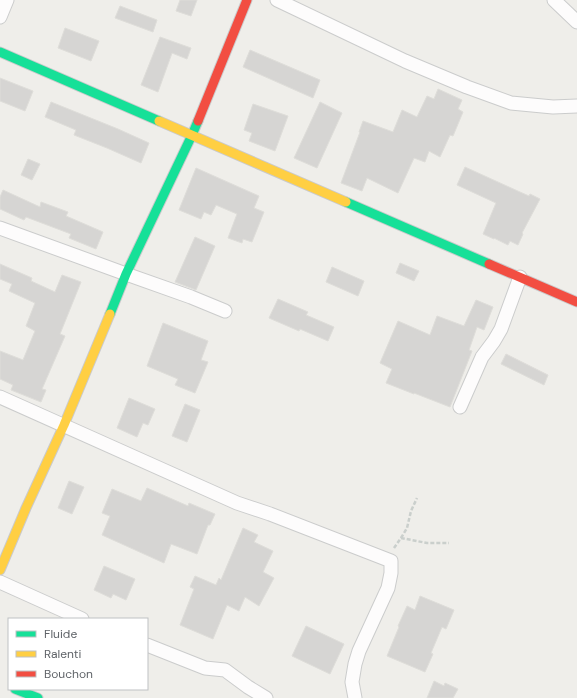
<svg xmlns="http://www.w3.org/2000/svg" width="577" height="698" font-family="'DM Sans',sans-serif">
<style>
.building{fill:#d6d5d3;stroke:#deddd9}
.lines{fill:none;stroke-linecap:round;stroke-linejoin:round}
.street-casing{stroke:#cbcccc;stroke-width:15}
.fast-casing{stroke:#cacacb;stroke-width:11}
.slow-casing{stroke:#cacacb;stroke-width:11}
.jam-casing{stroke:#cacacb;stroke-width:11}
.path{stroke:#cacfcc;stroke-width:2.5;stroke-dasharray:4 2;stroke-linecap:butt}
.street{stroke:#fdfcfc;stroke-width:13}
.fast{stroke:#16e098;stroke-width:9}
.slow{stroke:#ffcf43;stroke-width:9}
.jam{stroke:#f24e42;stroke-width:9}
</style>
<rect width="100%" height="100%" fill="#efeeea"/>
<path class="building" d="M180,0H197L191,16L176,11Z
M120,6L157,20L153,32L115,18Z
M65,28L99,41L91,61L58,48Z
M160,37L191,48L187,59L172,53L158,92L141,85Z
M250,50L320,80L313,98L243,67Z
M0,78L33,91L25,111L0,101Z
M438,89L462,100L458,109L463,112L453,136L450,135L440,157L429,151L425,162L414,158L398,193L367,178L362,191L341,183L360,132H359L363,121L393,132L402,110L417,117L427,96L434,99Z
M51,102L118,129L149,143L141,163L107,148L74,135L76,130L45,117Z
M320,102L342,113L317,168L294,158Z
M253,104L288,116L275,151L249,141L252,133L244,130Z
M28,159L40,164L32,180L21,175Z
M465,167L520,192L529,196L530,194L540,199L522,233L523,234L518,245L510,241L508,245L494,238V239L483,234L496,203L457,185Z
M196,168L259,196L254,208L264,212L252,242L243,239L242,243L228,238L237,214L216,205L211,215L204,212L201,219L179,210Z
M3,190L40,207L41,202L68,212L66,216L103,232L96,249L69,238L71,234L26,217L24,220L0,209V197Z
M195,237L215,246L196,290L175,282Z
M400,263L419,271L414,281L396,273Z
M0,264L32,278L31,281L55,292L62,275L81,282L60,334L65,336L42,389L46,390L41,402L11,390L13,385L0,379V351L23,360L35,331L26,326L35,303L9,291L12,284L0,279Z
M332,267L364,281L358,296L326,282Z
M278,299L308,312L306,315L334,327L328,341L300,329L299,331L269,318Z
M476,300L493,307L484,330L477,327L469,350L472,351L450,407L414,393V394L386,383L392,369L380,363L398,321L430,335L437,316L464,326Z
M163,323L208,341L201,360L208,362L195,393L175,385L178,379L147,366Z
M506,354L548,375L544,385L501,364Z
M129,398L155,409L148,425L143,423L137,437L117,428Z
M185,404L200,410L187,442L172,436Z
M69,481L84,487L72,514L58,508Z
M147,488L188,506L189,503L215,514L210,525H208L197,554L171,544L164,563L102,535L110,516L102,513L112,489L141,501Z
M243,528L258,535L254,542L273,551L263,572L274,578L259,606L245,597L239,611L227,605L213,639L180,625L194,589L190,587L195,576L216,585L219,578L221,580Z
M104,566L135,579L126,600L113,594L111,598L94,590Z
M420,596L454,610L446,629L442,627L431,653L433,654L425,672L387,656L399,627L398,626L407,606L415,610Z
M306,626L344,644L330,674L292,656Z
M434,681L444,686L445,683L458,689L453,698H427Z"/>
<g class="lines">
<g class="street-casing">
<path id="street" d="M277,0L405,61L467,87L511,103L553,107L577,106
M554,0L577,22
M0,17L7,0
M0,228L126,274L191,297L225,311
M0,397L237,503L270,514L391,561V573L388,588L359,651L355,664L352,682L355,698
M460,407L482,357L494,341L501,329L520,277
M0,582L82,619
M147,645L205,668L225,670L248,687L266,698"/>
</g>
<g class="fast-casing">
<path id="fast" d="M0,52L159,121
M346,202L489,264
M110,314L126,274L192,135L198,121
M15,689L38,698"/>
</g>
<g class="slow-casing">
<path id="slow" d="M159,121L346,202
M0,570L26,508L64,425L110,314"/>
</g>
<g class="jam-casing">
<path id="jam" d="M198,121L247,0
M489,264L577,302"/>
</g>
<path class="path" d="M401,538L407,528L411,511L417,498
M394,548L401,538L427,543H449"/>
<use href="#street" class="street"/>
<use href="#fast" class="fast"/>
<use href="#slow" class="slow"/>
<use href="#jam" class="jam"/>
</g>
<rect x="8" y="618" width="140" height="72" fill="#ffffff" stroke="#bfc1c3"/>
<rect x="16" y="631" width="20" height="6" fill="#16e098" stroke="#bfc1c3"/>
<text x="44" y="638" font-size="12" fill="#5f6368">Fluide</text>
<rect x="16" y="651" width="20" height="6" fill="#ffcf43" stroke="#bfc1c3"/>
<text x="44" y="658" font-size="12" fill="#5f6368">Ralenti</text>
<rect x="16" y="671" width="20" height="6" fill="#f24e42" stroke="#bfc1c3"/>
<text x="44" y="678" font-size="12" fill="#5f6368">Bouchon</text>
</svg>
